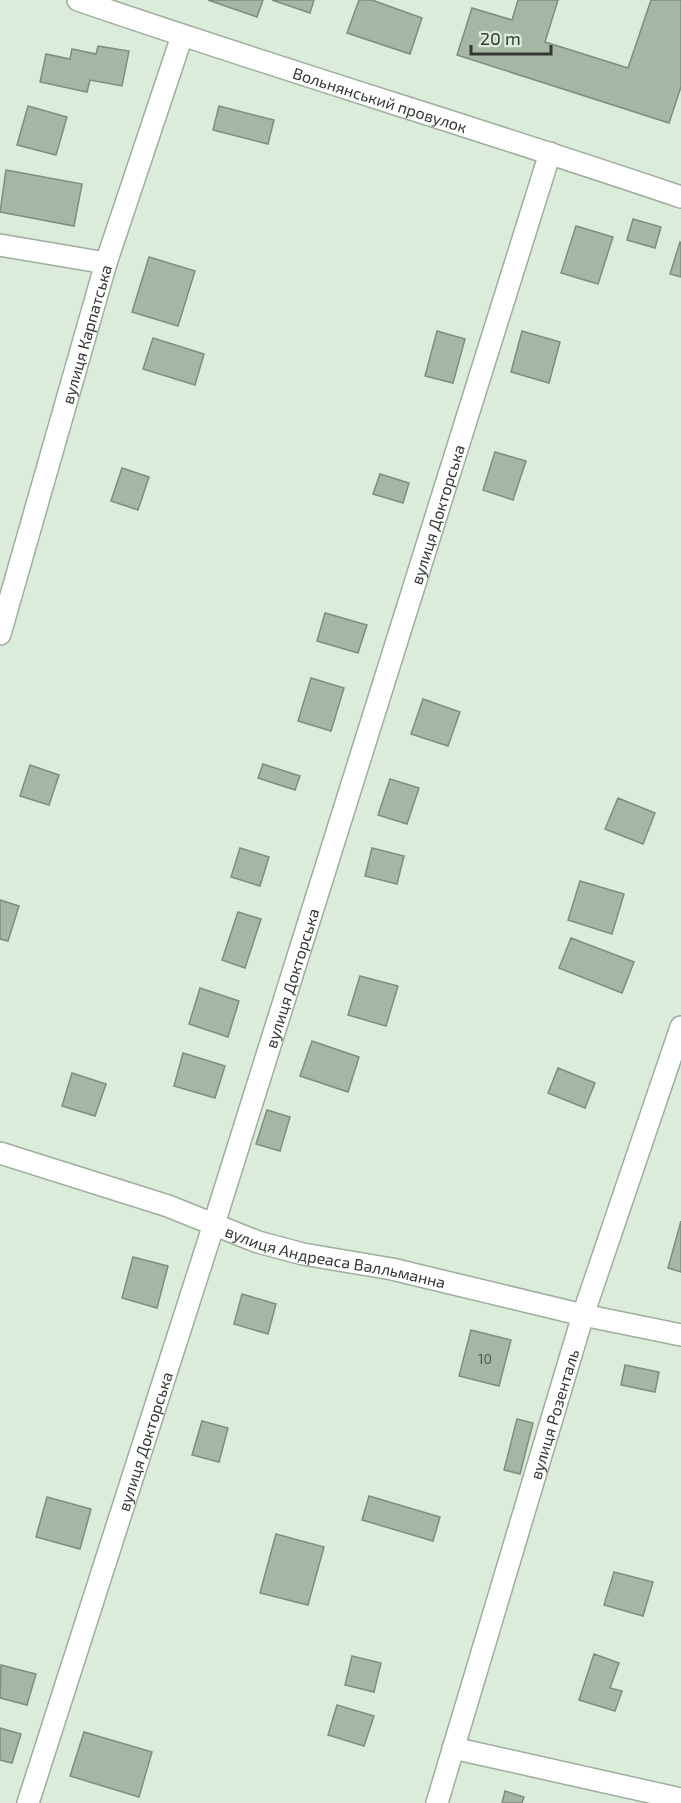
<svg xmlns="http://www.w3.org/2000/svg" width="681" height="1803" font-family="'Exo 2',sans-serif">
<style>
.building{fill:#a5b7a4;stroke:#7d8e7c;stroke-width:1.5}
.lines{fill:none;stroke-linecap:round;stroke-linejoin:round}
.minor-casing{stroke:#9dae9c;stroke-width:24}
.minor{stroke:#fff;stroke-width:21}
.labels{text-anchor:middle;dominant-baseline:central;stroke-width:4.5;stroke-linejoin:round;paint-order:stroke}
.number-label{font-size:14px;fill:#4f584e}
.street-label{font-size:16px;fill:#323932;stroke:#dbedda}
</style>
<rect width="100%" height="100%" fill="#dbedda"/>
<path class="building" d="M208,0H263L257,17Z
M272,0H314L310,13Z
M359,0H372L422,18L410,54L347,33Z
M518,0H558L545,42L628,68L651,0H681V87L669,123L457,55L472,8L512,20Z
M98,46L129,51L122,86L90,80L87,92L40,82L46,54L70,59L72,49L96,54Z
M28,106L67,117L56,155L17,145Z
M219,106L274,120L268,144L213,130Z
M6,170L82,184L74,226L0,212Z
M633,219L661,227L655,248L627,240Z
M576,226L613,237L598,284L561,273Z
M680,242L681,243V277L670,274Z
M149,257L195,271L178,326L132,312Z
M437,331L465,339L453,383L425,376Z
M522,331L560,342L549,383L511,372Z
M153,338L204,354L195,385L143,369Z
M495,452L526,461L513,500L483,490Z
M122,468L149,477L138,510L111,501Z
M380,474L409,483L403,503L373,494Z
M325,613L367,625L358,653L317,641Z
M311,678L344,688L331,731L298,721Z
M423,699L460,712L448,746L411,734Z
M263,764L300,776L295,790L258,778Z
M30,765L59,775L49,805L20,796Z
M390,779L419,788L407,824L378,815Z
M618,798L655,813L643,844L605,829Z
M240,848L269,857L260,886L231,877Z
M372,848L404,856L397,884L365,876Z
M580,881L624,894L612,934L568,920Z
M0,900L19,906L8,941L0,939Z
M238,912L261,919L245,968L222,960Z
M571,938L634,962L622,993L559,968Z
M360,976L398,986L386,1026L348,1015Z
M200,988L239,1001L228,1037L189,1024Z
M312,1041L359,1057L348,1092L300,1076Z
M183,1053L225,1066L215,1098L174,1086Z
M558,1068L595,1083L585,1108L548,1093Z
M72,1073L106,1084L95,1116L62,1106Z
M267,1110L290,1117L280,1151L256,1144Z
M681,1221V1272L668,1268Z
M133,1257L168,1266L157,1308L122,1298Z
M242,1294L276,1304L268,1334L234,1324Z
M471,1330L511,1340L499,1386L459,1376Z
M625,1365L659,1372L655,1392L621,1385Z
M517,1419L533,1423L520,1474L504,1470Z
M202,1421L228,1428L219,1462L192,1455Z
M369,1496L440,1517L433,1541L362,1520Z
M47,1497L91,1509L80,1549L36,1537Z
M276,1534L324,1547L308,1605L260,1593Z
M614,1572L653,1582L643,1616L604,1605Z
M594,1654L619,1663L610,1688L622,1691L615,1711L579,1700Z
M352,1656L381,1663L374,1692L345,1685Z
M1,1665L36,1674L27,1705L0,1698Z
M337,1705L374,1716L364,1746L328,1735Z
M0,1728L21,1734L12,1763L0,1760Z
M84,1732L152,1752L139,1797L70,1776Z
M505,1791L524,1797L522,1803H502Z"/>
<g class="lines">
<g class="minor-casing">
<g id="minor">
<path id="s1" d="M78,0C278,69 481,129 681,197"/>
<path d="M0,245L106,263"/>
<path id="s2" d="M0,634L106,263L182,36"/>
<path id="s3" d="M0,1153L168,1206L258,1242L303,1254L392,1269L583,1315L681,1335"/>
<path d="M453,1748L681,1799"/>
<path id="s4" d="M28,1803L214,1224L550,153"/>
<path id="s5" d="M437,1803L583,1315L681,1027"/>
</g>
</g>
<use href="#minor" class="minor"/>
</g>
<g class="labels">
<g class="number-label">
<text x="485" y="1358">10</text>
</g>
<g class="street-label">
<text stroke="none"><textPath href="#s1" startOffset="318">Вольнянський провулок</textPath></text>
<text stroke="none"><textPath href="#s2" startOffset="312">вулиця Карпатська</textPath></text>
<text stroke="none"><textPath href="#s4" startOffset="1352">вулиця Докторська</textPath></text>
<text stroke="none"><textPath href="#s4" startOffset="866">вулиця Докторська</textPath></text>
<text stroke="none"><textPath href="#s3" startOffset="352">вулиця Андреаса Валльманна</textPath></text>
<text stroke="none"><textPath href="#s5" startOffset="406">вулиця Розенталь</textPath></text>
<text stroke="none"><textPath href="#s4" startOffset="380">вулиця Докторська</textPath></text>
</g>
</g>
<path d="M471 45v9h80v-9" fill="none" stroke="#323932" stroke-width="3"/>
<text x="480" y="45" font-size="18" fill="#323932" stroke="#dbedda" stroke-width="4.5" paint-order="stroke">20 m</text>
</svg>
